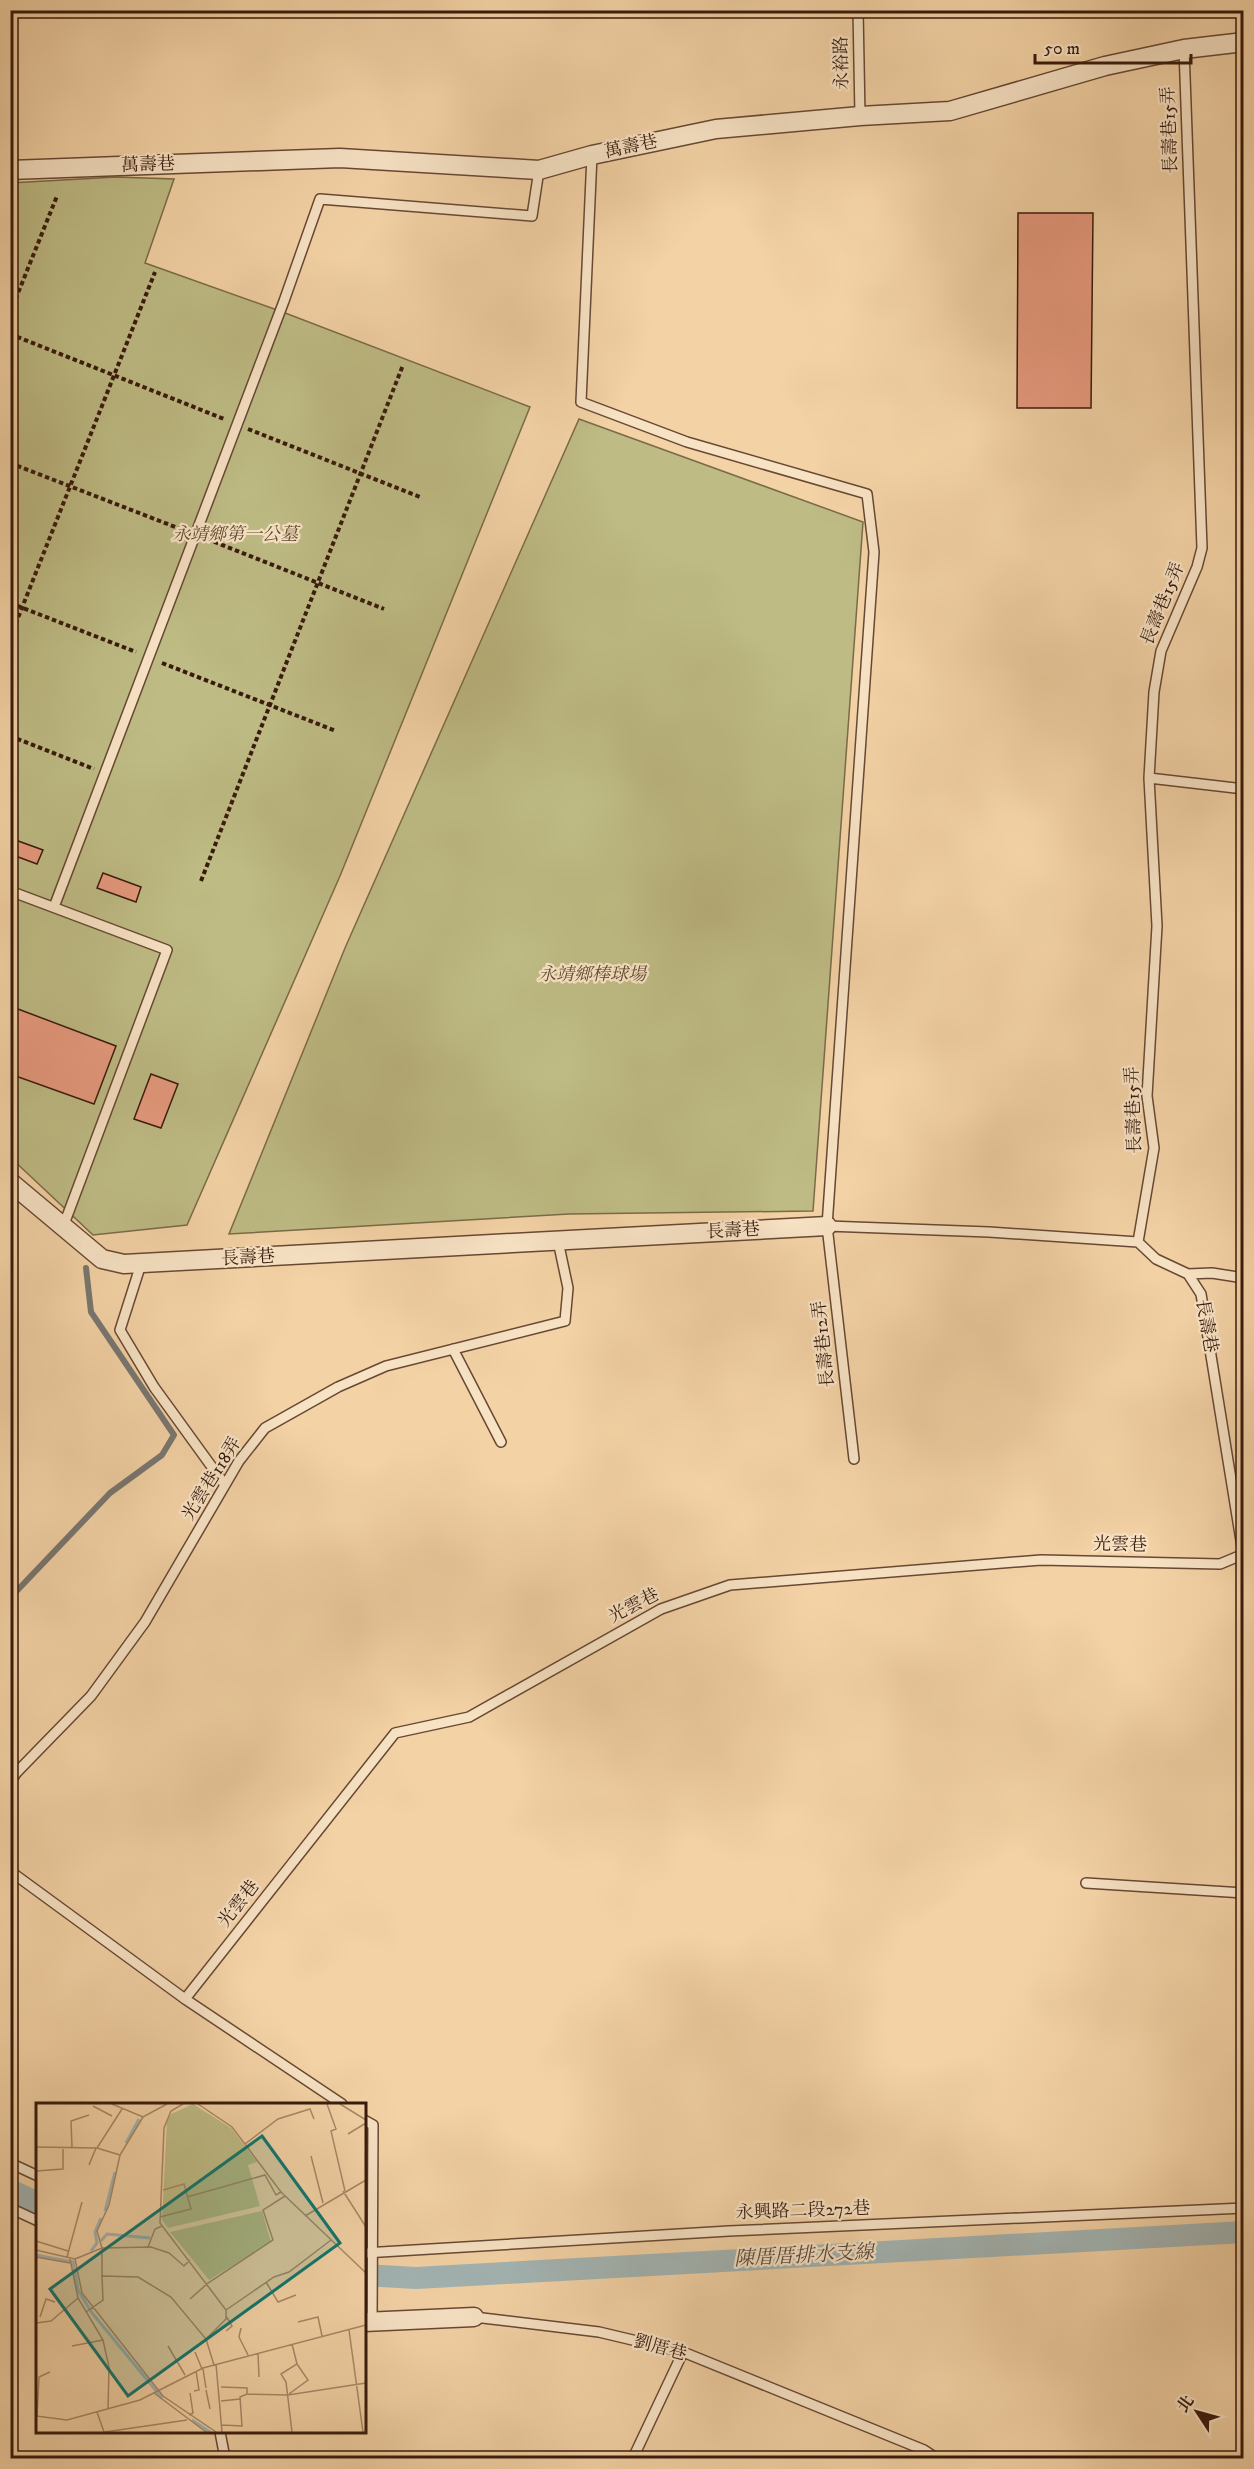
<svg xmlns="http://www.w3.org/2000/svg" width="1254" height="2469" font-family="'IM FELL DW Pica','Noto Serif TC',serif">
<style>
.green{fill:#bebb84;stroke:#7b6a48;stroke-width:1.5}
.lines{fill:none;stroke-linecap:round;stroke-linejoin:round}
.stream{stroke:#787671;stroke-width:6}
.canal{stroke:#a2b4b3;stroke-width:22}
.building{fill:#e79a7e;stroke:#381a0d;stroke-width:1.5}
.lane-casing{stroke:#674833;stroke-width:12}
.street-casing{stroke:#674833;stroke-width:21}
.path{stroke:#381a0d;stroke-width:4;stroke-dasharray:4.5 3;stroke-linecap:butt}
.lane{stroke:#f7e2c4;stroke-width:9}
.street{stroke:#f7e2c4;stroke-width:18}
.labels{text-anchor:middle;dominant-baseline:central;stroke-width:4.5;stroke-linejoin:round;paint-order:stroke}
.street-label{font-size:18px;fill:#381a0d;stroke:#f7e2c4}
.park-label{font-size:18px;font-style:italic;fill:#604a31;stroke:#f7e2c4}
.water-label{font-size:20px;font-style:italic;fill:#58483f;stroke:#f7e2c4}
.inset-river{fill:none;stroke:#a2b4b3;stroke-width:3}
.inset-road{fill:none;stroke:#a88868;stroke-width:1.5}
.view{fill:#0f766e;fill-opacity:0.15;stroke:#0f766e;stroke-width:3}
.inset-edge{fill:none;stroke:#381a0d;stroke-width:3}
</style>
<rect width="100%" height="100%" fill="#f3d2a5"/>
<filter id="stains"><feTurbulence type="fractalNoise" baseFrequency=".00333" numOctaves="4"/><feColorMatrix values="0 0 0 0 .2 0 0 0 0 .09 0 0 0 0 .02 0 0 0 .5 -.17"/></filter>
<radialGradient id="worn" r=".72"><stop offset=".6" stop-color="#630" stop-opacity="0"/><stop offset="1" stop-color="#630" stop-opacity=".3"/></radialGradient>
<path class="green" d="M116,177L174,179L145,263L280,311L530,407L340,876L187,1225L93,1235L11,1158L10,183Z
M579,419L863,522L813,1211L569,1214L229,1234L345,948Z"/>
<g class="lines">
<path class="stream" d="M10,1598L110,1493L162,1455L174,1435L91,1312L86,1268"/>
<path class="canal" d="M10,2190L38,2203
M364,2275L416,2278L1244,2232"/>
</g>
<path class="building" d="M1018,213H1093L1091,408H1017Z
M10,838L43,850L37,864L10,854Z
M103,873L141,887L136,902L97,888Z
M10,1006L116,1046L94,1104L10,1074Z
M151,1074L178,1084L161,1128L134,1119Z"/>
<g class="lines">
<g class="lane-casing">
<path id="lane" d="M858,10L860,116
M592,155L581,402L687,442L867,494L874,552L827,1226L854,1459
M1149,778L1244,789
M10,891L167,950L63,1227
M54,907L284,301L320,199L532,216L539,170
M827,1226L989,1232L1138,1242L1156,1259L1188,1274L1201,1294L1243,1553
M1138,1242L1154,1148L1147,1096L1157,926L1149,778L1154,692L1161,651L1197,567L1202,548L1184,49
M141,1264L120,1330L154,1387L225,1485
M1188,1274L1212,1273L1244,1278
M453,1349L501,1442
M10,1782L17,1772L91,1696L145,1622L239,1461L265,1428L338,1387L386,1366L565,1321L568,1288L558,1241
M10,1871L185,1999
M1086,1883L1244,1893
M342,2104L185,1999L395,1733L469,1717L661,1609L730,1585L1041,1560L1220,1564L1244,1554
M364,2120L373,2125L372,2322
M10,2163L38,2176
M10,2208L38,2221
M364,2253L729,2231L1244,2208
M474,2317L599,2332L683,2352L924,2450L936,2458
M220,2432L225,2458
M633,2458L683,2352"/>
</g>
<g class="street-casing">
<path id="street" d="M10,170L340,158L539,170L592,155L716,129L860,116L950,111L1105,66L1184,49L1244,42
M10,1182L102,1259L124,1264L827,1226
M364,2322L474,2317"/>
</g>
<path class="path" d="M10,313L57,196
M10,334L224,419
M248,429L420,497
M10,463L183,530
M207,539L384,609
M10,603L136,652
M10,638L155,272
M162,663L336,731
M10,736L94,769
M201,881L403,365"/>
<use href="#lane" class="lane"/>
<use href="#street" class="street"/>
</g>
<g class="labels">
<g class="street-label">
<text transform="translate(842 63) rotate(-91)">永裕路</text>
<text transform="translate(1170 130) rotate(-92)">長壽巷15弄</text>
<text transform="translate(631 147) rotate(-12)">萬壽巷</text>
<text transform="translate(148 165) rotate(-2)">萬壽巷</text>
<text transform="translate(1163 604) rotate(-68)">長壽巷15弄</text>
<text transform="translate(1134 1110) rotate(-92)">長壽巷15弄</text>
<text transform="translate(733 1231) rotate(-3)">長壽巷</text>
<text transform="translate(248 1258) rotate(-3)">長壽巷</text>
<text transform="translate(1206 1326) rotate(80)">長壽巷</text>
<text transform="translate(824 1344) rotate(-96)">長壽巷12弄</text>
<text transform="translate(212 1479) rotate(-58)">光雲巷118弄</text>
<text transform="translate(1120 1545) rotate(1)">光雲巷</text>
<text transform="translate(634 1606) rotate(-27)">光雲巷</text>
<text transform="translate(239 1904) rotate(-52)">光雲巷</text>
<text transform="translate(803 2211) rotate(-2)">永興路二段272巷</text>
<text transform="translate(660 2348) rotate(15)">劉厝巷</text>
</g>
<g class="park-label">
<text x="235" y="535">永靖鄉第一公墓</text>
<text x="592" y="975">永靖鄉棒球場</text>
</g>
<g class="water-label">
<text transform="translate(804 2256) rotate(-3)">陳厝厝排水支線</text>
</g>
</g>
<g transform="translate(36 2103)">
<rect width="330" height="330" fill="#f3d2a5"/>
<path d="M157,1L195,25L221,59L212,62L224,103L132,125L126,117L131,18L135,11ZM226,108L235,139L173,177L134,129Z" fill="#bebb84"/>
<path class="inset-river" d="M90,40L103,16M69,108L79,69M65,138L71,131L114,135M55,148L61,140L59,129L65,115M0,152L37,159L42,187L56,210L126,295M156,317L174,329"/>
<path class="inset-road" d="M76,1L107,14L131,1M147,1L135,8L128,25L124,120L190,207V216L170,236M162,1L196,24L245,89L330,170M291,1L300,26L295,28L309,88M304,1L330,17M57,3L76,13M312,31L330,20M209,41L242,16L274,6L278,16M0,44L61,45L84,52M36,44L35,18L53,12M61,45L86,6M275,53L287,100M53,62L60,45M0,68L27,66V46M307,88L330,124M151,94L229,72L240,92L245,89M269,113L330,77M124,114L155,106L148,81L127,87M0,138L32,148M112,144L119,126L126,123M0,147L39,156L46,190L127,293L180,329M0,154L34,160M31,154L46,99M34,156L42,195L67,237L73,264L72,306M39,156L66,145L115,144L133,150L148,163L154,157M66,173V145L61,128L73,102L84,52L107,14M230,179L242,199L260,192M154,196L172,180L237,137L227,107L249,93M190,207L238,174L253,169L295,137M50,209L67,197L66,173L102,174L135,194L170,236L178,262M4,214L10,196L19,199M262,219L282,214L286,233M0,220L15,218L42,195M205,225L203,234L212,252M313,227L327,329M190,228L196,223L190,213M36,243L67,237M132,243L149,272M159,249L166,266M222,250L223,274M180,261L186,329M167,266L170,285M185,284L211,285V291M170,287L174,306M158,288L163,287L160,268M118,290L170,329M253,291L272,277L261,261M185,298L204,296M61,309L68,329M153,312L157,310L154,290M0,313L31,317L104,297L167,265L330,222M1,313L3,274L14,269M186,322L206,323L204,294L211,291L252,292L330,280M69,329L151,317M256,329L250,279L245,271L261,261L256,241"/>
<path class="view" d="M226,33L304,140L92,293L14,186Z"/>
<rect width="330" height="330" class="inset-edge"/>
</g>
<rect width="1254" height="2469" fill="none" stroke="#f3d2a5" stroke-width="36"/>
<rect x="12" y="12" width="1230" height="2445" fill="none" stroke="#381a0d" stroke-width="3"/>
<rect x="18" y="18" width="1218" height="2433" fill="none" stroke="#381a0d" stroke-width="1.5"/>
<g transform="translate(1197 2412) rotate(306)" stroke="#f7e2c4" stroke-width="4.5" paint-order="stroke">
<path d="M0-4.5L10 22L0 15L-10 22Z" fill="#381a0d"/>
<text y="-9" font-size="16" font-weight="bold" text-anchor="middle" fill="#381a0d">北</text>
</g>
<path d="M1035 54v9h156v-9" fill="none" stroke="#381a0d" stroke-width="3"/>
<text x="1044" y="54" font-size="18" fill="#381a0d" stroke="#f7e2c4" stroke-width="4.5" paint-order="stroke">50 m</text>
<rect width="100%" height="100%" filter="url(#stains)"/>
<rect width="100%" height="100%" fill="url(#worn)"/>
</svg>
